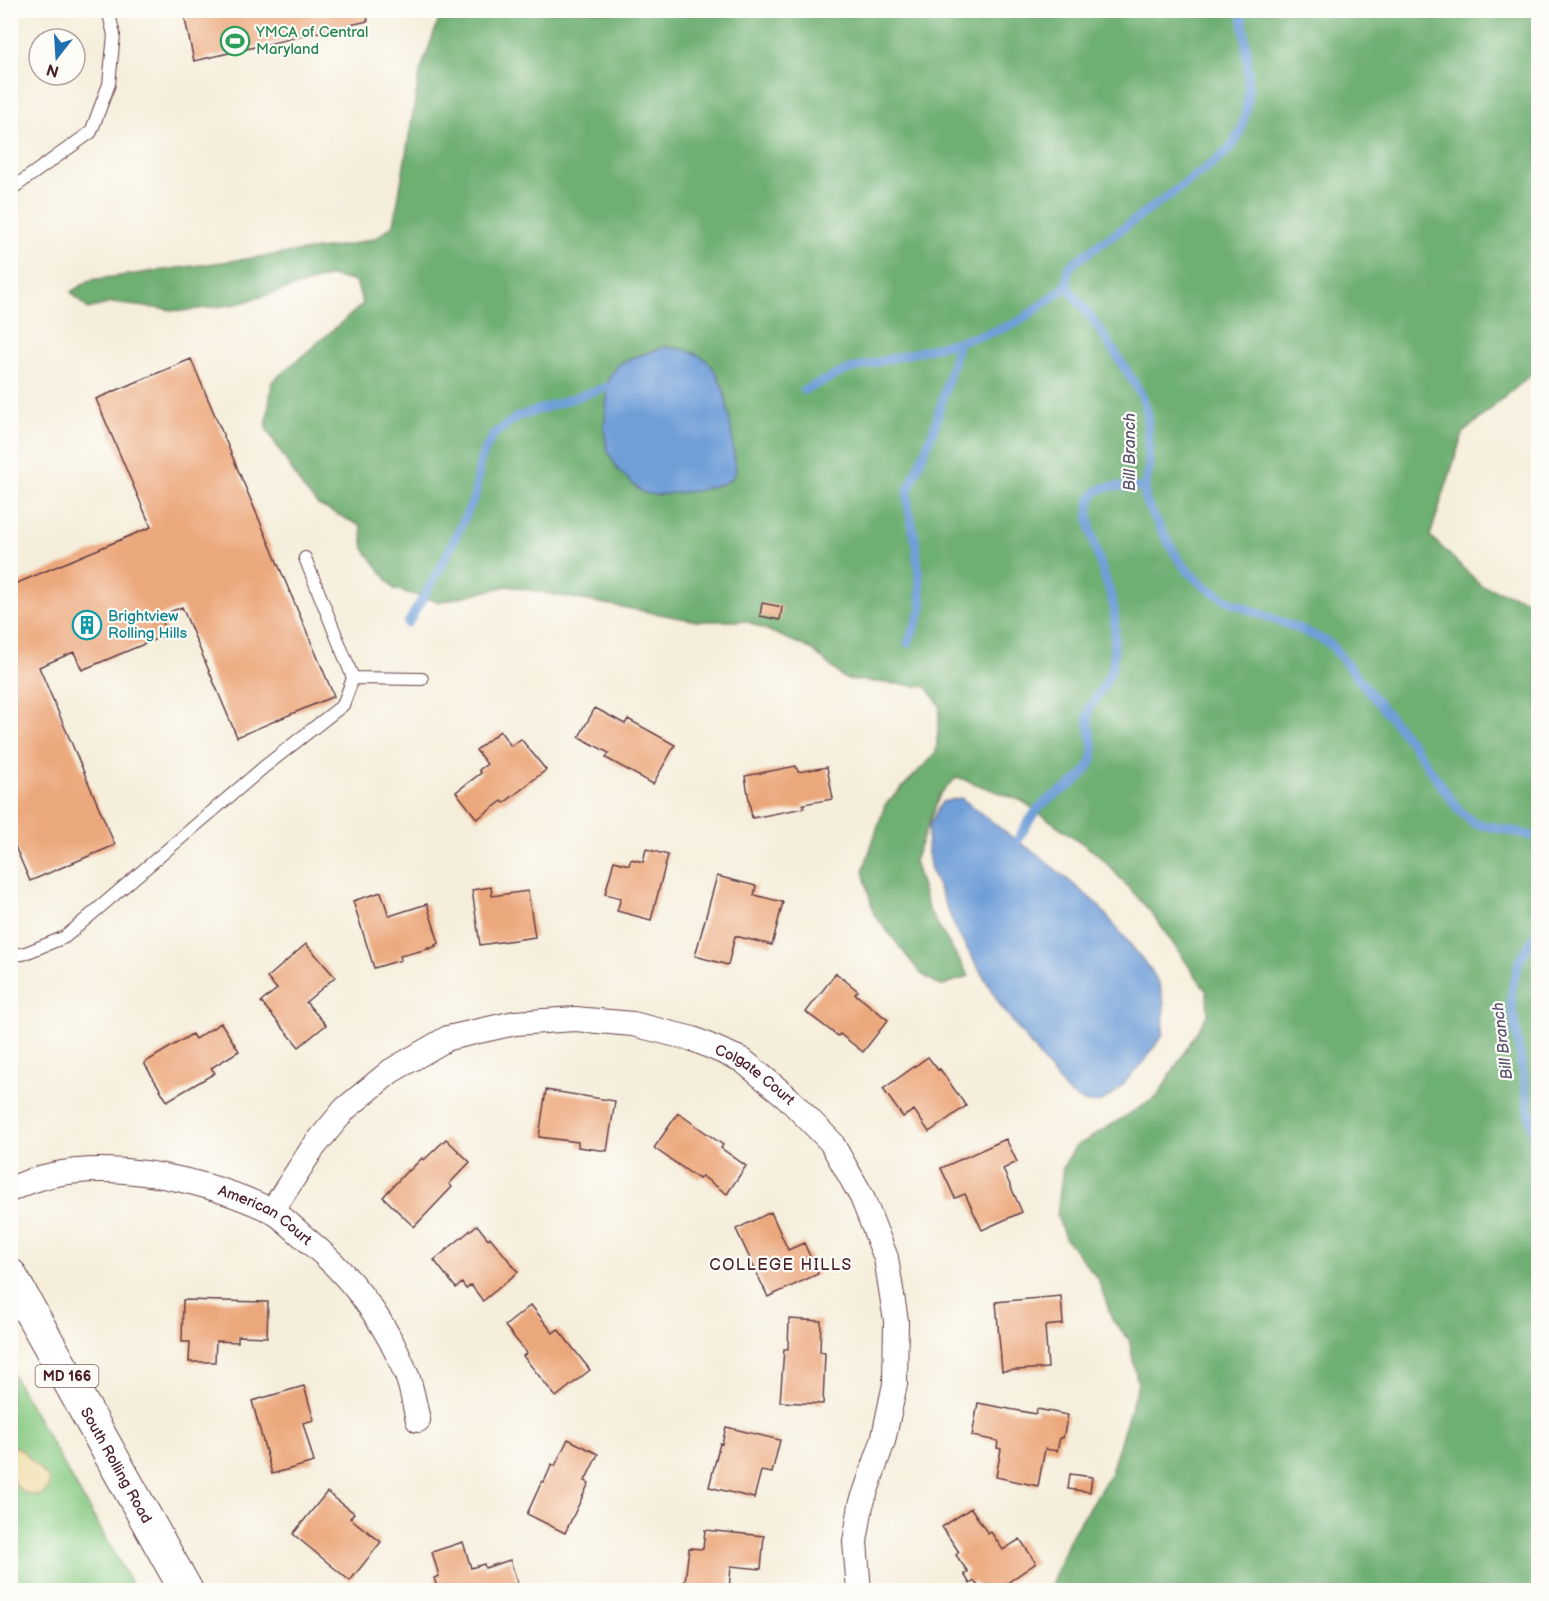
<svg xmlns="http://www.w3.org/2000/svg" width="1549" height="1601" font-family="'Balsamiq Sans',sans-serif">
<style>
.green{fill:#89cb84;stroke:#6a7558;stroke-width:1.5}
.forest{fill:#6eaf72;stroke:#5c674e;stroke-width:1.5;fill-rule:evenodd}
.sand{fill:#eeda9e;stroke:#9c7c64;stroke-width:1.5}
.water{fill:#6f9fd8;stroke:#5c5f82;stroke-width:1.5}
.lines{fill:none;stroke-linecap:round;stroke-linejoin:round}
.stream{stroke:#6f9fd8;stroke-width:9}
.building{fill:#eca87d}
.service-casing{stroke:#643e45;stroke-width:14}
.minor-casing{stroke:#643e45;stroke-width:26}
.primary-casing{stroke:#643e45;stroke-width:35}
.service{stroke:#fff;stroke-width:12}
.minor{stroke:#fff;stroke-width:24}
.primary{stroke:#fff;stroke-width:33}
.labels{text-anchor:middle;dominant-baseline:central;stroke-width:4.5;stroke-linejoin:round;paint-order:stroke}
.shield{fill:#fdfcf7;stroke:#806168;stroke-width:1.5}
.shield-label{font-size:14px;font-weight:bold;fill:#4a1f2b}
.leisure-label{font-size:15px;fill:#27864d;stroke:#fdfcf7;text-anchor:start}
.culture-label{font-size:15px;fill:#0d838f;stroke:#fdfcf7;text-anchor:start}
.street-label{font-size:15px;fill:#4a1f2b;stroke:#fdfcf7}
.water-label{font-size:16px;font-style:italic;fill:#595270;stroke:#fdfcf7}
.neighbourhood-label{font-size:16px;letter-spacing:1.5px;fill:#4a1f2b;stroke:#fdfcf7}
</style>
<rect width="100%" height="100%" fill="#fdfcf7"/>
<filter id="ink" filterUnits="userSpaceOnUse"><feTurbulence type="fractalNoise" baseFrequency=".0167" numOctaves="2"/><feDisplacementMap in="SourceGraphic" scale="12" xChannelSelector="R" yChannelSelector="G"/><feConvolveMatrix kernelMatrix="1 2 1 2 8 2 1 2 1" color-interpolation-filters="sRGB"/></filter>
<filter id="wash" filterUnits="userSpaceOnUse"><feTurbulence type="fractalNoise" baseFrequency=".008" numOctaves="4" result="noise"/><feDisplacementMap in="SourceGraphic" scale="24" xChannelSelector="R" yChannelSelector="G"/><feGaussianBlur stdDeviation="1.35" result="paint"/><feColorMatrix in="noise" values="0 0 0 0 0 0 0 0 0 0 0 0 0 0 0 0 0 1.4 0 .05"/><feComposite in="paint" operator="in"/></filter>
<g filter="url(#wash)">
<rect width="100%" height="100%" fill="#f5eedb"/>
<path class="green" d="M10,1370L135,1590H11Z"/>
<path class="forest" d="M442,11H1532L1538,40V364L1535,371L1463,433L1430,536L1482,586L1538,603V1590H1049L1071,1536L1110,1475L1138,1384L1129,1339L1113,1321L1098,1279L1065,1238L1057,1216L1063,1167L1075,1147L1157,1097L1208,1014L1207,992L1151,912L1100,856L1022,801L957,777L940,794L914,861L929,911L969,976L941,986L921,974L874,914L863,871L885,805L936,753L940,706L927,687L845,679L811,649L746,621H697L508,586L439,602L394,589L364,549L361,526L318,505L302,487L266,428L272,382L363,304L356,282L331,276L237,304L182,311L111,303L88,309L71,292L90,280L348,245L376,238L394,224L420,72ZM665,347L718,375L726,399L735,469L734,476L604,429L609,377L632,358Z"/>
<path class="sand" d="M11,1444L23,1451L47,1477C51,1484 48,1489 42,1495C9,1498 8,1468 11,1444Z"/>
<path class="water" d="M665,347C679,348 698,352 708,362C730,382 731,440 736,469L734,476L725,483L696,491L655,495L642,492L618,470L607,449L604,429L609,377L619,364L632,358Z
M961,798L1017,841L1036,853L1097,904L1151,970L1160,986L1164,1004L1163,1034L1146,1059L1115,1093L1100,1102L1088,1103L1078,1099L1066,1091L1001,1006L957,932L931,870L927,848L929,826L942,802Z"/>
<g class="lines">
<path class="stream" d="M1241,10C1247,48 1255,101 1238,136C1229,154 1210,165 1195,176C1156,206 1116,233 1076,261L1068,269L1067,286L1099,328L1140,392L1147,411L1149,469L1145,488V500C1157,521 1168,545 1182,564C1218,611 1282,615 1330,644L1413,745L1458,809L1473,823L1538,837
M804,390L847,370L987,334L1017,323L1067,286
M408,623L442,565L475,496L480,461L493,435L517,417L607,387
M908,643L922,609L916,545L908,505V491L934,429L959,341
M1017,841C1025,828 1032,813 1044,803C1060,790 1080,784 1090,764C1100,745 1084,727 1089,709C1095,698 1112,676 1113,664C1114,646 1116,627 1114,609C1111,584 1075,514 1095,493C1105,482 1131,488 1145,488
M1538,932C1520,955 1513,972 1511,1001L1535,1146L1538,1187"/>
</g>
<g id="blocks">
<path class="building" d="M183,10H366L368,21L194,61Z
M191,359L334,696L237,737L182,607L160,616L168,634L82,670L74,652L39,667L115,845L30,881L10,835V586L151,527L96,399Z
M762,603L782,607L780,620L760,616Z
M595,708L625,724L628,719L675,745L653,784L606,758L609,753L579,737Z
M500,731L511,746L521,739L546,770L504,803L502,801L477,819L456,792L481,773L479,770L487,764L476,750Z
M796,766L798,772L827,767L833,799L803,804L804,808L752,818L745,776Z
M646,849L668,855L651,920L617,911L621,898L605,894L614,861L629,865L631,859L643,862Z
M717,876L756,886L754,895L783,902L772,945L735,936L728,965L695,956Z
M491,887L492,896L528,891L535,937L480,945L472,890Z
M381,892L389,916L427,904L439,943L435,945L436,946L429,949L428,946V949L400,956L401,960L374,968L353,901Z
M306,944L335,977L306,1002L326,1025L299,1047L261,1002L277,989L267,978Z
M836,973L858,991L855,994L888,1020L863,1052L840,1034L838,1036L806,1012Z
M221,1023L239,1051L211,1068L215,1073L167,1101L144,1063L192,1034L195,1039Z
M928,1057L938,1070L940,1069L966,1106L929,1132L914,1110L903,1117L883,1089Z
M546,1090L615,1101L607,1151L578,1147V1142L539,1137Z
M678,1113L723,1145L721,1148L746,1166L727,1194L702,1176L699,1179L654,1148Z
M446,1139L470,1162L449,1184L452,1187L414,1227L383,1197L408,1170L409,1171L422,1158L424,1160Z
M1006,1139L1017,1162L1003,1169L1022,1212L982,1230L965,1194L955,1198L941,1168Z
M771,1212L788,1250L804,1243L818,1274L768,1297L736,1229Z
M477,1225L488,1239L490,1237L518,1272L483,1301L471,1285L466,1289L462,1283L456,1288L434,1260Z
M1061,1296L1063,1324L1045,1326L1048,1368L1002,1371L996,1302Z
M183,1300L268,1302L267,1337L238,1336V1342L216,1341L215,1362H189L190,1342H182Z
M531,1305L553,1333L558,1329L590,1370L556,1397L523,1356L527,1353L505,1326Z
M789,1319L821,1321L820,1352L825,1353L823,1404L780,1402L784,1349H788Z
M304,1386L314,1420L303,1423L314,1462L272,1474L252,1401Z
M978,1403L1036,1414L1037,1409L1068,1415L1063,1438H1060L1057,1451L1045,1449L1038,1486L996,1477L1001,1449L997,1448L998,1441L972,1436Z
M726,1427L780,1440L772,1473L761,1471L754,1498L709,1487L720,1443L722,1444Z
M568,1439L598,1454L585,1481L589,1483L565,1533L527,1514L542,1481L544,1482L552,1464L555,1466Z
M1070,1474L1092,1477L1090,1492L1068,1489Z
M327,1492L354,1513L350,1518L381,1542L350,1581L293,1534Z
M971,1508L988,1534L991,1532L1003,1550L1020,1539L1036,1563L997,1590H981L974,1581L970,1584L964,1574L968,1572L956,1555L959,1552L942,1527Z
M705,1530L764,1536L761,1569L731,1566L729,1590H684L689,1548L703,1549Z
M463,1542L471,1568L484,1564L485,1568L510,1560L520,1590H438L434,1578L439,1576L432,1552Z"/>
</g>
</g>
<g filter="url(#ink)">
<use href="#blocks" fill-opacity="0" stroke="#643e45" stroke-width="1.5"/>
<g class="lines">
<g class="service-casing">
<path id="service" d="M10,190L91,132L109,84L114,35L108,10
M353,678L422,679
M10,955L23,954L65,937L264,767L343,705L353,678L305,558"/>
</g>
<g class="minor-casing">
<g id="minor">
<path id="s1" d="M10,1190C50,1169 99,1167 144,1173C187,1179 230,1191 270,1210C282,1216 294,1229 305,1238C349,1274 384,1319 405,1371C412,1386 414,1404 418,1420"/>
<path id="s2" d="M272,1211L312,1149L345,1109L391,1071L448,1038L515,1023L575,1019L633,1024L693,1039L742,1060L787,1097L831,1142L862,1197L886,1258L896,1321L895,1384L883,1441L861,1505L855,1542L859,1590"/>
</g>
</g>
<g class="primary-casing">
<g id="primary">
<path id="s3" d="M10,1275L186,1590"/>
</g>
</g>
<use href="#service" class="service"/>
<use href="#minor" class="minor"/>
<use href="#primary" class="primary"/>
</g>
</g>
<defs>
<g id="stadium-ring" transform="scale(1.5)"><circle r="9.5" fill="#fdfcf7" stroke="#2e9e5b" stroke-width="1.5"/><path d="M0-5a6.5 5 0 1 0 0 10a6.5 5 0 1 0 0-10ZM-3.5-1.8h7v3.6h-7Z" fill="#2e9e5b"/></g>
<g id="building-ring" transform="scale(1.5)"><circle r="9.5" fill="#fdfcf7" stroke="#0f9aa8" stroke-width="1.5"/><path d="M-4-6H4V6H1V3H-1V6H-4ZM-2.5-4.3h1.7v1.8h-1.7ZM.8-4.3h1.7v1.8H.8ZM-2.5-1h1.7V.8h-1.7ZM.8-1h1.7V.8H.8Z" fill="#0f9aa8"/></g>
</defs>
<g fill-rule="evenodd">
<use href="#stadium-ring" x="235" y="41"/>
<use href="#building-ring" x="87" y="625"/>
</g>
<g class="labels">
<rect class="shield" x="35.5" y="1365" width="63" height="22" rx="4.5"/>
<g class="shield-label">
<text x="67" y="1376">MD 166</text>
</g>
<g class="leisure-label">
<text x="256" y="32">YMCA of Central<tspan x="256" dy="17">Maryland</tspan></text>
</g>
<g class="culture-label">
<text x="108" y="616">Brightview<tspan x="108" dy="17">Rolling Hills</tspan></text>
</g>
<g class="street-label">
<text stroke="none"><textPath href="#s2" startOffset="572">Colgate Court</textPath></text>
<text stroke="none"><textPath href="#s1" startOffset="267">American Court</textPath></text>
<text stroke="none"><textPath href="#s3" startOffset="218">South Rolling Road</textPath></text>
</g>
<g class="water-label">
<text transform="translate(1130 452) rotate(-90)">Bill Branch</text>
<text transform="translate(1503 1041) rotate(-97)">Bill Branch</text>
</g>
<g class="neighbourhood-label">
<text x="781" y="1265">COLLEGE HILLS</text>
</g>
</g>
<rect width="1549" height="1601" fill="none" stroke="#fdfcf7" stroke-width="36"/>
<g transform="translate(57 57) rotate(197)"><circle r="28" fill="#fdfcf7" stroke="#b5a4a5" stroke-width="1.5"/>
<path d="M0-4.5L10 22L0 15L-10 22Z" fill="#1f6fb2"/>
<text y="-9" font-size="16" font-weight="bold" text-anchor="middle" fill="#4a1f2b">N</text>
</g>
</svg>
